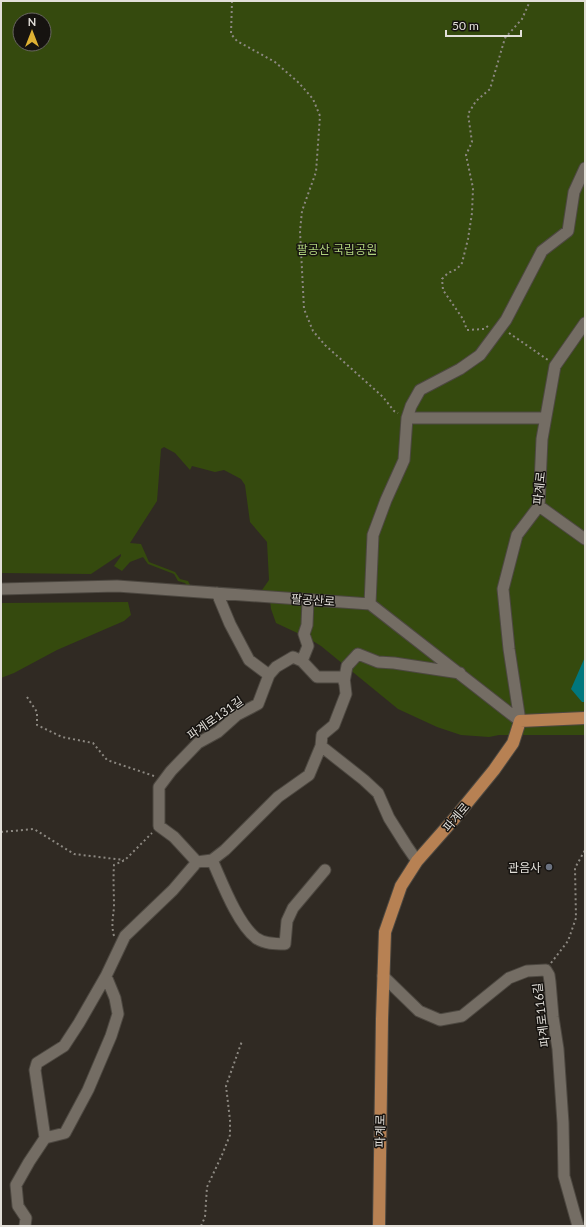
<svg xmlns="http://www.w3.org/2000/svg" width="586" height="1227" font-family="Lato,'Noto Sans KR',sans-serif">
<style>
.green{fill:#354a0e;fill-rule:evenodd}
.water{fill:#00777d}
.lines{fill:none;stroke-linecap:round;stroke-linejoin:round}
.minor-casing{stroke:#4d4841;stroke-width:13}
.major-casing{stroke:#4d4841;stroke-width:14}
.path{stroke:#8c8881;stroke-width:2;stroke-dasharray:2 3;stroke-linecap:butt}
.minor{stroke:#746d64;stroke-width:11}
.major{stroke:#b78153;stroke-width:12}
.worship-dot{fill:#6b7280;stroke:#161310;stroke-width:1.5}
.labels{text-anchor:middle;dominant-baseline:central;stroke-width:3;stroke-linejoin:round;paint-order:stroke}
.park-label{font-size:12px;fill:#b0d27d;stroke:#161310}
.street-label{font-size:12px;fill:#e2dfd9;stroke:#161310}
.poi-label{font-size:12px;fill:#e2dfd9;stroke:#161310;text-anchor:end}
</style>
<rect width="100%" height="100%" fill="#302a23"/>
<path class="green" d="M1,1H585V735H499L489,737L461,735L437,727L398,709L321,646L308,638L276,623L271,609L270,600L262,590L269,580L267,542L250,522L245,485L241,479L224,470L215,472L192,466L190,470L175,453L164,447L161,449L157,501L130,543L141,544L149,562L175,572L180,579L188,581L190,585L201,588L188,587L185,583L178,581L174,574L148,564L143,557L130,562L122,571L114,566L121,556V554L91,574L1,573ZM20,20H44V44H20Z
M128,602L131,615L124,621L57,650L14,673L1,678V603Z"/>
<path class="water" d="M585,657V702H582L571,689Z"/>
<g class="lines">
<g class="minor-casing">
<path id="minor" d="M407,418H545
M539,506L585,539
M1,589L117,586L370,604L520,721
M217,593L230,624L249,660L269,675
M370,604L373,535L386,500L404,460L407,418L411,406L420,390L460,369L480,355L506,320L542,251L568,231L574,192L585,168
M302,661L293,657L276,667L269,675L258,704L237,715L218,732L198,743L171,771L159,787V826L174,837L197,862L212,860L225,850L278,797L309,775L321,746L322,735L334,725L346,694L344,677H317L302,661L308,646L304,634L307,625L308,600
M344,682L347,666L358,654L378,662L394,663L460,673
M520,721L509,649L503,589L517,535L539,506L542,439L555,366L585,323
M321,746L364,780L378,793L389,818L406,845L417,861
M212,860C222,882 237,923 256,938C264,944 276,944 285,944L287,921L293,908L325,870
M383,976L419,1011L440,1020L462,1016L509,978L527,971L546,970L549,975L550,982L553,1017L558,1049L563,1123L564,1176L578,1226
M45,1138L35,1070L37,1063L64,1046L79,1023L106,976
M25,1226L26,1218L18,1206L16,1185L29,1162L45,1138L65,1133L88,1090L111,1036L118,1014L115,998L106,976L125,936L173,890L197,862"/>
</g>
<g class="major-casing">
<path id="major" d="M379,1226L382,1019L385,932L401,886L417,861L454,819L494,770L513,743L520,721L585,718"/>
</g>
<path class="path" d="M232,1L231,34L237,41L275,62L299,83L313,99L320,116L316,172L302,211L300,231L304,309L313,331L325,345L383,397L394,411L398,413
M488,326L484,329L467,330L463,319L443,290L442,279L448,273L457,269L462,263L468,239L472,213L473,188L466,155L472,142L468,114L476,101L490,89L505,38L522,19L530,1
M509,333L548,360
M27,697L37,712V725L62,737L93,743L107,760L154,776
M1,832L34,829L74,854L124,860
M114,936C111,924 113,919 114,907C114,893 113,879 114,865L125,860L152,833
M551,963L568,941L576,918L575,868L585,850
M201,1226L205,1217L207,1187L222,1155L230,1135V1120L226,1086L242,1041"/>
<use href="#minor" class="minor"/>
<use href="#major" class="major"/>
</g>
<circle class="worship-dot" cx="549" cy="867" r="4"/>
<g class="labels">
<g class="park-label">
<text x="337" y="249">팔공산 국립공원</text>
</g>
<g class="street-label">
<text transform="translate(539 488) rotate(-84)">파계로</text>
<text transform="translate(313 600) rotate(4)">팔공산로</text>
<text transform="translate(215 718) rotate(-35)">파계로131길</text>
<text transform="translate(456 817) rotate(-50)">파계로</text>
<text transform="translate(541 1015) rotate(-97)">파계로116길</text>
<text transform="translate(380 1131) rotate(-89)">파계로</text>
</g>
<g class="poi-label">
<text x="541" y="867">관음사</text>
</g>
</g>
<rect width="586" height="1227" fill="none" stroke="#e2dfd9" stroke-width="4"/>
<g transform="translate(32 32)"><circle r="19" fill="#161310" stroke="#686560"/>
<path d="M0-3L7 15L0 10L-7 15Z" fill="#deb133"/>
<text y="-6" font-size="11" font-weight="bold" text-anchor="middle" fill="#e2dfd9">N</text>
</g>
<path d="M446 30v6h75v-6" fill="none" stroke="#e2dfd9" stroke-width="2"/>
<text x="452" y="30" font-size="12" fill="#e2dfd9" stroke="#161310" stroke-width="3" paint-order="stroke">50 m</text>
</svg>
